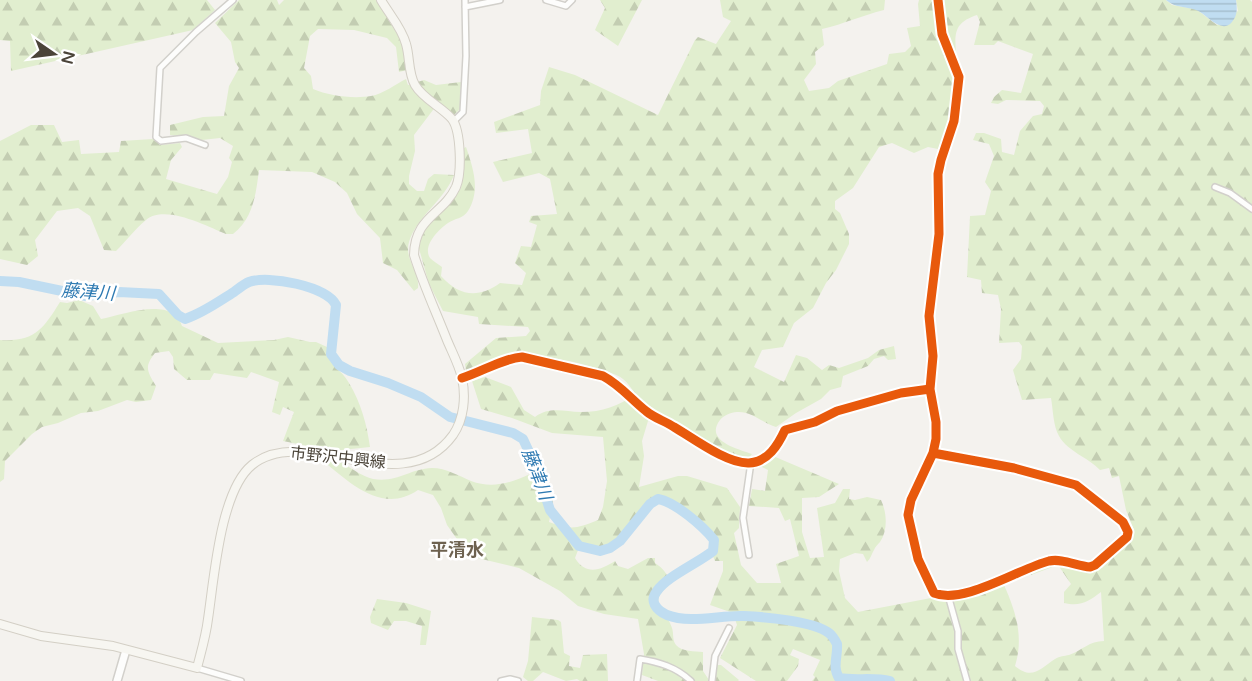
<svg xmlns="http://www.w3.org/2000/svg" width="1252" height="681" font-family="'Varela Round','Noto Sans JP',sans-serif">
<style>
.forest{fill:url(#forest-firs);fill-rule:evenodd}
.water{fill:url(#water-rules)}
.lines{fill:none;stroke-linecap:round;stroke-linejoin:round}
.river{stroke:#c0ddf1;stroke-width:10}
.minor-casing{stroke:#d2d0cb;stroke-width:8}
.tertiary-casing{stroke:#d2d0cb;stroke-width:10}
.secondary-casing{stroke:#d3cfc5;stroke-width:10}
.minor{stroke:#fdfdfc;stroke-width:5}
.tertiary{stroke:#fdfdfc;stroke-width:7}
.secondary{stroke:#f7f6f1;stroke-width:8}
.cycleway-casing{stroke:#fff;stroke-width:13}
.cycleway{stroke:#e8590c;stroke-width:9}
.labels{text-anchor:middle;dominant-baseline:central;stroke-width:5;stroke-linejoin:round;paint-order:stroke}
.street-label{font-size:16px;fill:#4b4439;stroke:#fff}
.water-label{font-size:18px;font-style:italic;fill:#2e7ab2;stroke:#fff}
.neighbourhood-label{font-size:18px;font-weight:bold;fill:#6e6250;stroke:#fff}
</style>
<defs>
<pattern id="forest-firs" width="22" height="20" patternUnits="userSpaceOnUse" patternTransform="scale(1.5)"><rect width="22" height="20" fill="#e1eecf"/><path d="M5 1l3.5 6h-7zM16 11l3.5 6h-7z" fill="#c3cdb2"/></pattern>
<pattern id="water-rules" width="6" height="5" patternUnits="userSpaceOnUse" patternTransform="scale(1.5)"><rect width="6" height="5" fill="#c0ddf1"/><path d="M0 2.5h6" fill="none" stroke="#a6bfcf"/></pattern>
</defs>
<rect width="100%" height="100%" fill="#f4f2ee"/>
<path class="forest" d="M0,0H207L215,10L193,30L11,71L10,41L0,40Z
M239,0H277L279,5L284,0H376L404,45L407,70L399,72L396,47L387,38L354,30L318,29L310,36L304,68L311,76L313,89C329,96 354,99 371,96C383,94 396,84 406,79L408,85L424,80L436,85L461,82L460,109L454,115L436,101L433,110L414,135L415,151L409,176V184L417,191H424L428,179L434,174L454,175C444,201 417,216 409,242C404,259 420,272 418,288L414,291L397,270L383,263L380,238L357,214L347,193L335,182L312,172L259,170C256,194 253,219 233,234H226C206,226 165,204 146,220C135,229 126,241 116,251L104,250L90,216L78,208L57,211L35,240L38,256L27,265L0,259V141L31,125H54L62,142L79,140L81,154L119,152L121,141L153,139L160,145L180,143L182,147L171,160L166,179L217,194L228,177L232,162L229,158L233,146L220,138L202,140L170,135V125L203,117L224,116L229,86L239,68L235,62L231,42L215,23Z
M600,0H642L618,46L595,30L605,8Z
M720,0H885L884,10C863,15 844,24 822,29L824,45L815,52L816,64L804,80L809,91L829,88L838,81L887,64L889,54L905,52L911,46L907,28L920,26L918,4L919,0H1166L1172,5L1196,9L1217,25L1238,11L1236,0H1250L1252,2V681H812L815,677L813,675L820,660L793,649L790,655L799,659L798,666L787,681H756L720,658L737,625L733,613L710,605L723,571V561H715L712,554C715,550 717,547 715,541C712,531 680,505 670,501C664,498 658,498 652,500L621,538L601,549L580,545L575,558C586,576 601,570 615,561L618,566L628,569L648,558H655V563C664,569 667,573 670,584C646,605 665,606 672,628C674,634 672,640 676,645C682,652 695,651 703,652V671L709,680L714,681L717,665H721L739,680L738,681H658L642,675L644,654L638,619L604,614L578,606L560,591L519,568L469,556L447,525L441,508L433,495L418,490C382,515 349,482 322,460C329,461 338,461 344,464C354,470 362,476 373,479C397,483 409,469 432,468C446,468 459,476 471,481C492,489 511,483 530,474L550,483L553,503L549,522C571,530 576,529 598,520L603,507L607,481L603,437L552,433L512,418L481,409L472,381L485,377L511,387L524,410L535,417C550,406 564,412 581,412C602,412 619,406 635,394C632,389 628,383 623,379C608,367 529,351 510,355C495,358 482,369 466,371L465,364L496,338L526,336L530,331L528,327L479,324L478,317L443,311L429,284L418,245L426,226L451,203L461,188L464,169L462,149L466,147C473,168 481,190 468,211C463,219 455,218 448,223C439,229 422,246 430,258C433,261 438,264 442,267L441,276C459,296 478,299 500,283L522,285L526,273L515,263L521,246L531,247L537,225L529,222L531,216L557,214L550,179L539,173L503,182L493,162L532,153L528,129L496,133L494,122L540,105L541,91L549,67L575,75L658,115L695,40L698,37L716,44L731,21L723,17ZM977,15L980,22L974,45H994L998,41L1033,54L1021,93L1002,90L994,97L991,103L998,104L1006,100L1040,101L1044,106L1042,114L1033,116L1020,131L1014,155L1002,152L1001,139L984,133H976L973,140L989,144L994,156L985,182L991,191L985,215L970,216L967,277L981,280L982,293L998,295L1001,309L999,343L1019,342L1022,346L1021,359L1013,370L1022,400L1051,398C1053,409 1053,426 1059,436C1068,452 1088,457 1100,470L1109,468L1112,478L1119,476L1126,510L1134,530L1129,543L1112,556L1102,568L1092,569L1058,562L1043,565L1029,572L1031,575L1058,565L1071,584L1064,592V603C1081,607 1089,601 1101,592L1104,641C1089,641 1083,650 1069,655C1064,656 1060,656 1055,659C1041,668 1032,681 1015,666C1024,637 1016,612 1004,585L962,598H931L858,612L845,598L839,571L840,559L855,553L863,554L867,562C871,558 871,555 874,550C875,547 878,544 880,542C888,530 887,513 881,500L867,497L855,500L849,499L850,489H843L835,503L817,508L824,557L810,558L802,532V498L819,497L839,484L773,456L760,466L768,470L765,491L752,489L749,506L779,508L785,521L790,519L799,556L776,564L781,583H757L741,565L734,533L739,528L740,507L727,488L687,476H678L639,487L644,456L642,441L648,421C667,427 682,436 697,448L707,443L733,457L747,460L752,454C738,449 704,441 720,420C723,416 731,412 737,412C751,411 763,423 776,427L796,413L821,399L830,390L841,387L843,376L868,366L874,359L884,356L888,360L896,359L894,346L879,350L868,358L839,368L829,365L822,370L807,358L796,355L784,382L754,367L762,350L783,347L794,323L813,308L826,283L836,270L849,244V234L840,213L835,209V201L853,188L879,147L892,143L914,153L928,147L938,149C946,132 957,92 953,74C953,70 950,65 948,61L956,52C954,31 956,22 977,15Z
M79,300L93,306L101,319C122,315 173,295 182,326L218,343L274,340L288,337L310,342H316L327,347C331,370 340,367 349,383C361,403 367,425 370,447L332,451L283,441L294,412L283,407L280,415L272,412L279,382L251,372L247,378L214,373L210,380H187L174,369L173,357L169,351L155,353C144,367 147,371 156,386L151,400L136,402L127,400L98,411L81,413L58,423L42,427L32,434L5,461L4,479L0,482V340C35,342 43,329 60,302L67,303Z
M377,599L406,603L431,611L426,645H420L422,626L406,621H394L388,630L371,623L370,617Z
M532,617L558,620L561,622L564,653L570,656L569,666L580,668L583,655L607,654L608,681H580L577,679L566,681L543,672L533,681H528L523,677L528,661Z"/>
<path class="water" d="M1166,0H1236C1237,8 1238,15 1232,22C1221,35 1207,14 1196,10C1185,6 1175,8 1166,0Z"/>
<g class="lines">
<path class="river" d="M0,281L19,282L86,296L119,292L159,294L178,315L185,319C203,313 218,302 234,292C238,289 244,284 249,282C268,275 327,286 336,305L331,354L339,365L350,371L388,383L421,397L450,417L513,433L523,439L536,467L550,510L579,546L600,551L610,548L620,541L650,504L658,499C675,502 703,526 714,540L713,551C698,563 666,577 657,591C649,601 656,610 667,615C690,624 720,615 744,616C765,617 813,621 829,633C833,636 835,640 837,644C838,656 832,667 839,678C855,681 874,677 890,681"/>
<g class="minor-casing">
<path id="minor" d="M546,0L566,6L572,0
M465,7L500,0
M454,121L463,112L466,56L465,0
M205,145L186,138L161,141L156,137L160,68L196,32L233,0
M1215,187L1230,193L1252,209
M462,378C482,372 501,359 522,357L603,376C620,385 631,399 646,411C654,418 665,421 674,427C693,438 727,464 749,463C768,462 778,445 785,430L815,422L837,411L901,393L930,389
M933,453L1014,468L1076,485L1123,522L1128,532L1127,537L1095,565L1090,567C1077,566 1062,558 1049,561C1018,569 964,605 934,593L918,559L908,515L911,500L933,453L936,439V422L930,389L933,356L929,316L939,234L938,174L941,160L954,121L959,77L942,34L938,0
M749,555L743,518L750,469L749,463
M948,595L958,631V649L967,681
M197,668L241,681
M501,681L510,679L518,681
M637,681L640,659C659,662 676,667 691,681
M712,681L715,656L729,628"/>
</g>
<g class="tertiary-casing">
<path id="tertiary" d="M117,681L126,650"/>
</g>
<g class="secondary-casing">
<path id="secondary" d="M0,624L41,636L113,646L197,668C201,652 206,636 208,619C214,580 220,491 252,465C305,422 403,504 453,435C464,419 466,397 462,378C459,365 452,352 447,340C436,312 423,284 414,255C415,216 443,215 456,187C462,173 461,131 452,119C442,107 423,99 415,85C408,73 410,57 406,44C402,28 389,14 381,0"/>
</g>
<use href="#minor" class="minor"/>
<use href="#tertiary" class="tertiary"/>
<use href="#secondary" class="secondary"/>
<g class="cycleway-casing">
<path id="cycleway" d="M462,378C482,372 501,359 522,357L603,376C620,385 631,399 646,411C654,418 665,421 674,427C693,438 727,464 749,463C768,462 778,445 785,430L815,422L837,411L901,393L930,389
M933,453L1014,468L1076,485L1123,522L1128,532L1127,537L1095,565L1090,567C1077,566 1062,558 1049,561C1018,569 964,605 934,593L918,559L908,515L911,500L933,453L936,439V422L930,389L933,356L929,316L939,234L938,174L941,160L954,121L959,77L942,34L938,0"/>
</g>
<use href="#cycleway" class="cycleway"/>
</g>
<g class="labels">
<g class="street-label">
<text transform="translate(338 458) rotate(6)">市野沢中興線</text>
</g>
<g class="water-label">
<text transform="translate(88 292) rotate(4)">藤津川</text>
<text transform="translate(537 474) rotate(69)">藤津川</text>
</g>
<g class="neighbourhood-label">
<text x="457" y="550">平清水</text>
</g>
</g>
<g transform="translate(54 54) rotate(104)" stroke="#ffffff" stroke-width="4.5" paint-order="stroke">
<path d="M0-4.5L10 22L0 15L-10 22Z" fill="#4b4439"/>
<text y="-9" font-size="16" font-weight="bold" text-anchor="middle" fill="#4b4439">N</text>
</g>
</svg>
